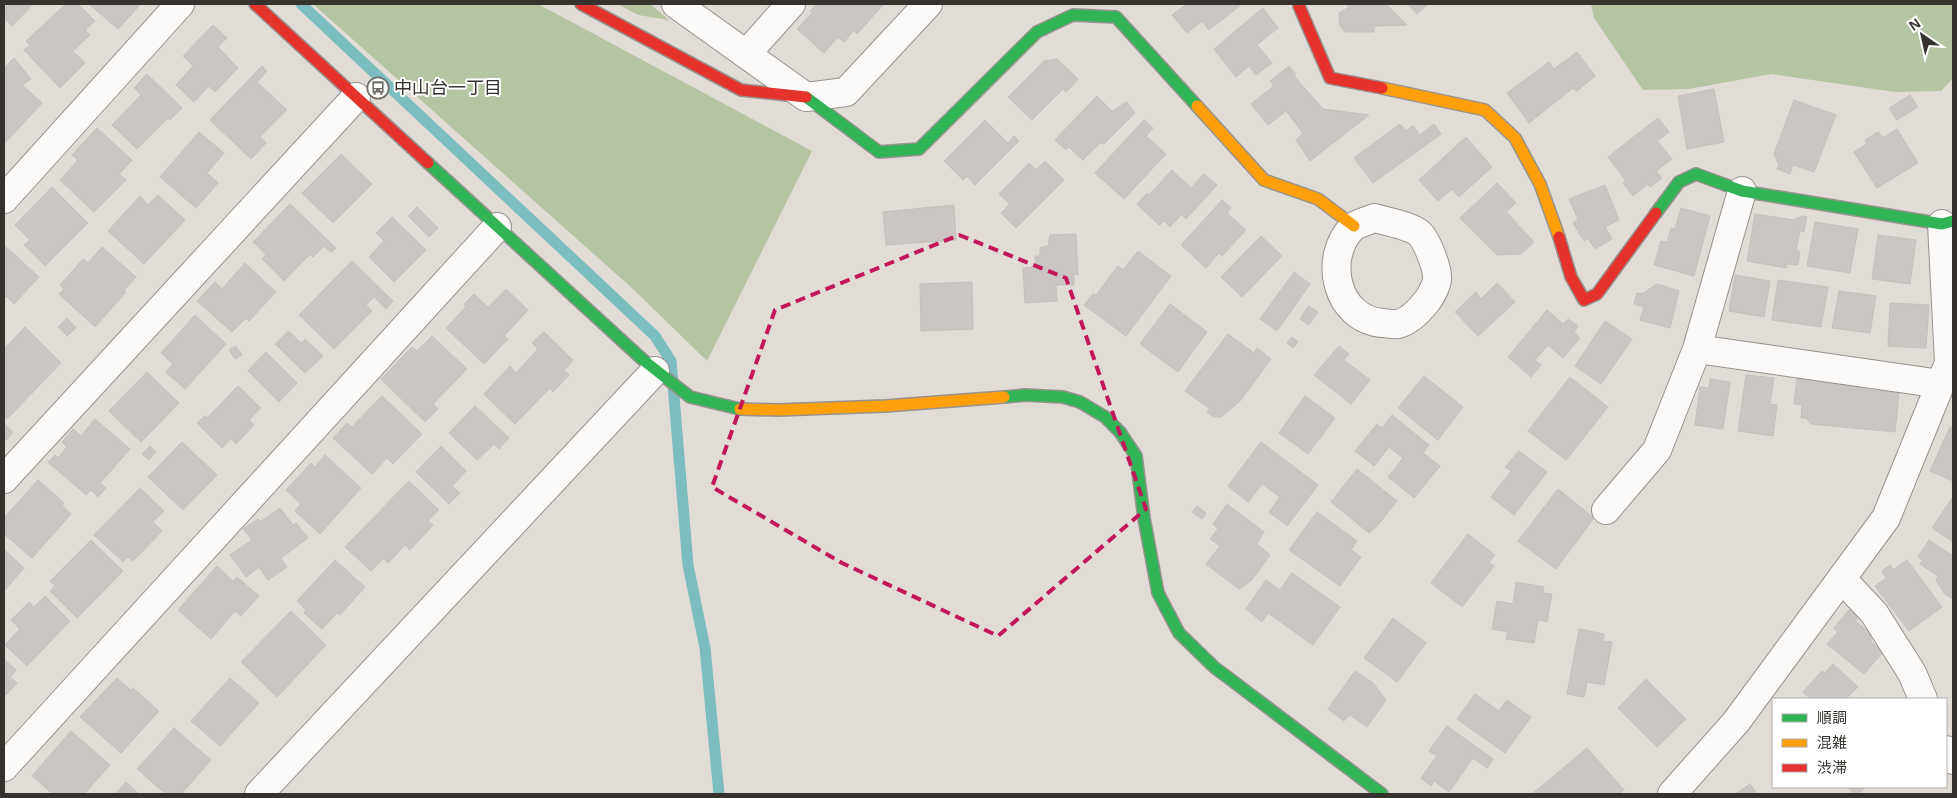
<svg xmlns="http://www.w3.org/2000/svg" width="1957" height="798" font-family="Arial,'Noto Sans JP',sans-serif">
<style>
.forest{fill:#b5c4a1}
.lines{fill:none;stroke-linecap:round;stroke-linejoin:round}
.stream{stroke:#7cbdbf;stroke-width:11}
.building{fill:#cbc5c3;stroke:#c5bfbe}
.street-casing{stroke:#96928e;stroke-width:30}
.fast-casing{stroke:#96928e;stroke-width:14}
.slow-casing{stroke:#96928e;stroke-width:14}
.jam-casing{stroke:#96928e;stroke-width:14}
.street{stroke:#fbfaf9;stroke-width:28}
.fast{stroke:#30b455;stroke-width:11}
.slow{stroke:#ff9f0a;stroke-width:11}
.jam{stroke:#e5322d;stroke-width:11}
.marked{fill:none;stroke:#c2185b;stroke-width:4;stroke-dasharray:10 6;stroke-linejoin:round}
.labels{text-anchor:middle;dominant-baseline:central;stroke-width:4;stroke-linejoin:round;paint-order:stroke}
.poi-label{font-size:18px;fill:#36322e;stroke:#fff;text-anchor:start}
</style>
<rect width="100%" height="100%" fill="#e2dcd7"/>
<path class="forest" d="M313,4H538L812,151L707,361L633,289Z
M618,4H650L669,20L638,15Z
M1591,4H1953V78L1941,91L1895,92L1771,74L1689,89L1643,90L1594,18Z"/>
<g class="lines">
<path class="stream" d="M301,4L655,336L671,361L688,565L705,648L719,794"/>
</g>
<path class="building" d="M4,4H33L12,26L4,18Z
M66,4H78L95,21L85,30L90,35L73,51L85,63L60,88L24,50L30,45L26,41Z
M89,4H139L140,5L118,29Z
M817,4H884L857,34L854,30L844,42L838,37L824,53L797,29L812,13L810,11Z
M1187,4H1242L1209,30L1202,21L1187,33L1172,15Z
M1348,4H1386L1407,25L1374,26V32H1345L1340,26L1339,13L1348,8Z
M1407,4H1428L1417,14Z
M1263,8L1278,28L1257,45L1272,63L1256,75L1249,66L1236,77L1214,49Z
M213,25L227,38L218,47L238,68L215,92L209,86L194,102L176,85L193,66L183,56Z
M1577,52L1595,76L1577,91L1573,88L1529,123L1507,93L1549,62L1554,69Z
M14,58L31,79L22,85L42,103L5,143L4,142V68Z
M1057,59L1078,79L1066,92L1063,89L1032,120L1008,97L1044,61Z
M262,66L267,71L257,82L287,110L260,137L266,143L251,159L210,120Z
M1289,66L1296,75L1294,76L1323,109L1369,115L1310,161L1296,140L1303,133L1286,111L1268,125L1251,104L1274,86L1270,81Z
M147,74L182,108L170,120L168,118L137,149L112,125L141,95L134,88Z
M1714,89L1724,142L1687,149L1678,96Z
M1910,95L1918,107L1897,120L1889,108Z
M1097,96L1112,111L1127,102L1135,113L1104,144L1100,143L1083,160L1069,147L1066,150L1055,140Z
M1794,100L1836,115L1814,172L1793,165L1790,174L1777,169L1779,165L1774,154Z
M1658,118L1669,132L1657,141L1672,159L1656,171L1662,178L1650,187L1648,184L1633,196L1623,183L1626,181L1608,157Z
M985,120L1008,143L1014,136L1019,141L975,185L967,176L963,180L944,161Z
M1144,120L1153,128L1146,136L1166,154L1124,199L1095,173Z
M1400,124L1406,131L1413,126L1420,135L1434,124L1441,134L1373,183L1354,158Z
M97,128L132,160L119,174L126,180L94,212L60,180L78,160L72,155Z
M1897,129L1918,163L1877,188L1854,152L1867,144L1865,140L1878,132L1883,138Z
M199,132L224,153L207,173L218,183L196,208L160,177Z
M1466,137L1492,167L1459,197L1452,189L1438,201L1419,180Z
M341,154L372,184L333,223L302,193Z
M1045,161L1064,180L1016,228L1001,213L1010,204L999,194L1029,163L1036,170Z
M1172,170L1191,188L1204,174L1217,185L1186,219L1182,214L1170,227L1164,221L1159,225L1137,204L1146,194H1150Z
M1497,183L1516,203L1506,212L1534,242L1521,254L1497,255L1460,218Z
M1605,185L1619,220L1605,227L1612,239L1595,249L1588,238L1584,241L1573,223L1578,219L1569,199Z
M52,187L88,223L45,266L24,245L30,240L15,225Z
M158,195L185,220L144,264L108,231L140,196L148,205Z
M1222,200L1231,208L1227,213L1246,230L1222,256L1219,253L1206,268L1181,245Z
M290,204L336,248L331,252L324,246L313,257L310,254L284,281L262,259L266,255L253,242Z
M954,205L956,240L886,245L883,212Z
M417,207L438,228L429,237L408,216Z
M1681,208L1710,216L1694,276L1654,265L1661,241L1667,242L1671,228L1675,229Z
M1755,214L1794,220L1802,216L1807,217L1804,232L1800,231L1796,251H1800L1798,265L1787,264L1786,268L1747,261Z
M392,217L426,250L394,282L369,257L384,241L376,233Z
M1815,222L1858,229L1850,273L1807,266Z
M1076,234L1078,275L1074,274V285H1056L1057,301L1025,303L1023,268L1036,267L1035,256H1040V248L1048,246L1050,235Z
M1878,235L1916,240L1910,284L1872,279Z
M1261,236L1282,256L1242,297L1221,277Z
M4,245L39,277L14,304L6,296L4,299Z
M102,247L136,277L124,290L126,292L95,327L59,294L64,289L60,285L83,259L88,263Z
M1138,251L1171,276L1126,336L1084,305L1093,294L1096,295L1118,266L1123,270Z
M352,261L393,301L386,309L374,297L366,305L372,311L334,349L299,315Z
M245,263L276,292L249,321L246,318L232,332L197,301L215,282L222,289Z
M1294,272L1310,284L1277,331L1260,319Z
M1735,275L1770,281L1764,317L1729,311Z
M1778,280L1828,287L1821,327L1772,320Z
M972,282L973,329L921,331L920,284Z
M1497,283L1515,302L1478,336L1455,312L1476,292L1481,299Z
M1657,284L1679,291L1670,328L1640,320L1644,307L1634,304L1637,293L1642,294Z
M506,289L528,310L504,336L508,339L484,364L446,328L466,307L464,304L474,294L488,307Z
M1839,291L1876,296L1870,333L1832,328Z
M1890,303L1929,305L1926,348L1888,346Z
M1170,304L1207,332L1178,372L1140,344Z
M1308,306L1318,312L1309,325L1300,319Z
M1547,310L1563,324L1568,319L1578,326L1574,332L1580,338L1563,358L1548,345L1535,360L1541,365L1531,377L1508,357Z
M195,315L226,344L185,389L166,372L173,364L161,353Z
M67,318L76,328L67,336L58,327Z
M1605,321L1632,339L1601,384L1575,366Z
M25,327L61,363L7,419L4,416V349Z
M288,331L301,343L305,339L323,356L305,373L275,344Z
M544,332L573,360L564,370L569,375L553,392L550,388L515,424L484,394L510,366L516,373L538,349L532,343Z
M1228,334L1254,353L1257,348L1271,359L1240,401L1221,417H1214L1207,412L1210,409L1185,391Z
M432,336L467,369L433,404L438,409L425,422L381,379L412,347L417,351Z
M1292,337L1298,342L1293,348L1287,343Z
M236,346L242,355L235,359L229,350Z
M1339,346L1349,354L1344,360L1370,380L1351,404L1314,375Z
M266,352L297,383L279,402L248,371Z
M147,372L179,403L141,442L109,411Z
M1746,375L1774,378L1770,404L1777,405L1773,436L1738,431Z
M1424,376L1463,407L1438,440L1398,408Z
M1570,377L1608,407L1566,460L1528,431Z
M1797,378L1868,386V390L1899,393L1895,432L1811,424L1806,418H1801L1802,405L1794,404Z
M1710,379L1730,382L1723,429L1695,425L1700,387L1709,388Z
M238,386L261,408L249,420L254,425L236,444L231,438L222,448L197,423L205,416L207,418Z
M382,396L422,434L393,464L387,458L372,474L333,438L347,423L352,427Z
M1305,396L1335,418L1308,454L1279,433Z
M475,406L509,438L499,449L494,444L477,460L449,433Z
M1392,415L1429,445L1423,453L1440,466L1414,498L1388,477L1403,458L1389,447L1374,466L1355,451L1377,424L1382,428Z
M95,419L130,449L100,483L106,488L98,497L91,490L86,495L48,462L55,455L58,458L67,447L62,442L73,429L81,436Z
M4,423L13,432L5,441L4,440Z
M1950,427L1953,429V481L1930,471Z
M182,442L217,475L183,510L148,477Z
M1261,442L1318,485L1287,526L1269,512L1280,497L1262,484L1248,502L1228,486Z
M150,446L156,452L149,460L142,454Z
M441,446L466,471L452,486L460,493L449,504L416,472Z
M1519,451L1547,472L1514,515L1491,497L1511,471L1505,467Z
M325,455L361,488L320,534L295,511L301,504L286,490L311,463L315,467Z
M1357,469L1397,501L1377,526L1369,533L1331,502Z
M38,480L64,503L62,505L71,514L32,558L4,534V518Z
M409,481L439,510L428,521L433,525L410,550L405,545L388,563L384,558L371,571L345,547Z
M140,488L164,511L153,522L162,531L133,561L128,557L123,562L94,535Z
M1558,489L1594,518L1556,569L1518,541Z
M1952,498L1953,499V542L1932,528Z
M1227,504L1264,532L1257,544L1270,555L1252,580L1239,589L1206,564L1220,546L1210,539L1218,529L1213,524Z
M1197,506L1206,513L1202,519L1192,512Z
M280,508L293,525L296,523L308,538L281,558L287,567L268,580L259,567L246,577L230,555L252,540L243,529L258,519L260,522Z
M1317,512L1357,541L1351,550L1361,557L1340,586L1289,550Z
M1468,534L1495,555L1489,562L1494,566L1462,607L1431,583Z
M91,540L123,571L77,618L50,591L55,586L50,581Z
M1929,540L1953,556V599L1945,594L1936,580L1938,576L1920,564L1923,560L1918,557Z
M4,549L24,568L4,591Z
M335,560L365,587L340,615L337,613L322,629L304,613L306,610L297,601Z
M1907,560L1942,607L1909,631L1875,586L1886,578L1882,571L1890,565L1893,570Z
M217,566L233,581L237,577L259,596L241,616L235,611L211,639L178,610Z
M1292,573L1340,607L1313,645L1268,613L1262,622L1246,609L1266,580L1280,590Z
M1516,582L1544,587L1543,593L1552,594L1547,622L1538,620L1534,643L1506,639L1508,632L1492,629L1497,601L1513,604Z
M45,596L70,621L27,666L5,645L20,629L11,620L29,602L34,607Z
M1849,610L1858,617L1855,621L1874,636L1870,641L1883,652L1864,674L1827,644L1838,632L1834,628Z
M291,611L326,645L277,697L241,662Z
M1393,618L1426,643L1397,682L1364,658Z
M1579,629L1604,634L1603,641L1612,642L1604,685L1587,682L1584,697L1567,694Z
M4,659L16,670L10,677L17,683L6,695L4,694Z
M1833,664L1858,687L1846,699H1832L1829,696L1826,699H1811L1803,692L1822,671L1825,673Z
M1355,671L1373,683L1386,700L1367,727L1350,715L1344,721L1328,709Z
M117,678L131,690L133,688L159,711L121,753L80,717Z
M230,678L259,703L220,746L191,721Z
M1646,679L1686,719L1657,747L1618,708Z
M1475,694L1499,711L1507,700L1531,717L1505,753L1457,719Z
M1447,726L1493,759L1487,768L1473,758L1449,792L1434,781L1431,786L1421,778L1437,756L1429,751Z
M174,728L211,760L181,794H166L137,769Z
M71,731L110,765L84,794H53L32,776Z
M1587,748L1624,790L1620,794H1532Z
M126,782L139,794H115Z
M1750,784L1757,794H1736Z
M1847,787H1866L1859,794H1855Z"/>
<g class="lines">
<g class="street-casing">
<path id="street" d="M676,4L806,97L846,92L928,4
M747,53L791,4
M4,199L180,4
M1374,218C1385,221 1412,226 1420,234C1427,241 1437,267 1437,277C1438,283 1431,296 1427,301C1420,310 1410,321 1398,324C1394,325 1387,323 1383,323C1336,320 1322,257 1353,227C1358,223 1368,221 1374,218Z
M1697,349L1941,384
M4,479L356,97
M1606,510L1657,450L1697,349L1742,191
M1842,579L1874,613L1912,673L1923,699
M1946,750L1953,760
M4,767L497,227
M259,794L655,371
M1672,794L1736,722L1886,518L1949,363L1942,224"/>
</g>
<g class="fast-casing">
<path id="fast" d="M806,97L879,152L919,149L1037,32L1073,15L1116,17L1197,106
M428,163L642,359L690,397L740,409
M1656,213L1679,182L1696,174L1742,191L1942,224L1953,221
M1004,397L1025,395L1063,397L1080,402L1105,417L1120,432L1136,456L1144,518L1158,593L1179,633L1214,667L1382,794"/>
</g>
<g class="slow-casing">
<path id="slow" d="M1382,88L1485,110L1515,138L1540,184L1559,237
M1197,106L1264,180L1318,199L1354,226
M740,409L778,410L885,406L1004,397"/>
</g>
<g class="jam-casing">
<path id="jam" d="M255,4L428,163
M581,4L741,90L806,97
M1299,6L1330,78L1382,88
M1559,237L1571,277L1584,300L1597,294L1656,213"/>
</g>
<use href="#street" class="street"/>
<use href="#fast" class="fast"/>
<use href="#slow" class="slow"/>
<use href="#jam" class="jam"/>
</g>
<path class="marked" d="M959,235L1066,278L1146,509L998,636L842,563L712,487L775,310Z"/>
<defs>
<g id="bus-ring" transform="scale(1.125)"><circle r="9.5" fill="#fff" stroke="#726e69" stroke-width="1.5"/><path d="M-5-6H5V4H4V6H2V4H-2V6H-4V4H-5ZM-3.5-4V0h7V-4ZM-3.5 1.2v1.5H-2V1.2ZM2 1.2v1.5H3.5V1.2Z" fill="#726e69"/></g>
</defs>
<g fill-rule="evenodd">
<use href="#bus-ring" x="378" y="88"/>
</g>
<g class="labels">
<g class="poi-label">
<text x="394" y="88">中山台一丁目</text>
</g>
</g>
<rect width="1957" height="798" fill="none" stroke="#36322e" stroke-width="10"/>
<rect x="1772" y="698" width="175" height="90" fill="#ffffff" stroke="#afadab"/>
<rect x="1782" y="714" width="25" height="8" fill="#30b455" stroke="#afadab"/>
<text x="1817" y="723" font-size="15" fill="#36322e">順調</text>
<rect x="1782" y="739" width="25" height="8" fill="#ff9f0a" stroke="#afadab"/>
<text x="1817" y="748" font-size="15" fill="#36322e">混雑</text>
<rect x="1782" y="764" width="25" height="8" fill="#e5322d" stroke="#afadab"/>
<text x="1817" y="773" font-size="15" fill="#36322e">渋滞</text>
<g transform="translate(1922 35) rotate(326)" stroke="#ffffff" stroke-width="4" paint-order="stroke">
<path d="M0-4L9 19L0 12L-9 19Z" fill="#36322e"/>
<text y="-8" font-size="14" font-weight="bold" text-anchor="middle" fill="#36322e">N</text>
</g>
</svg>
